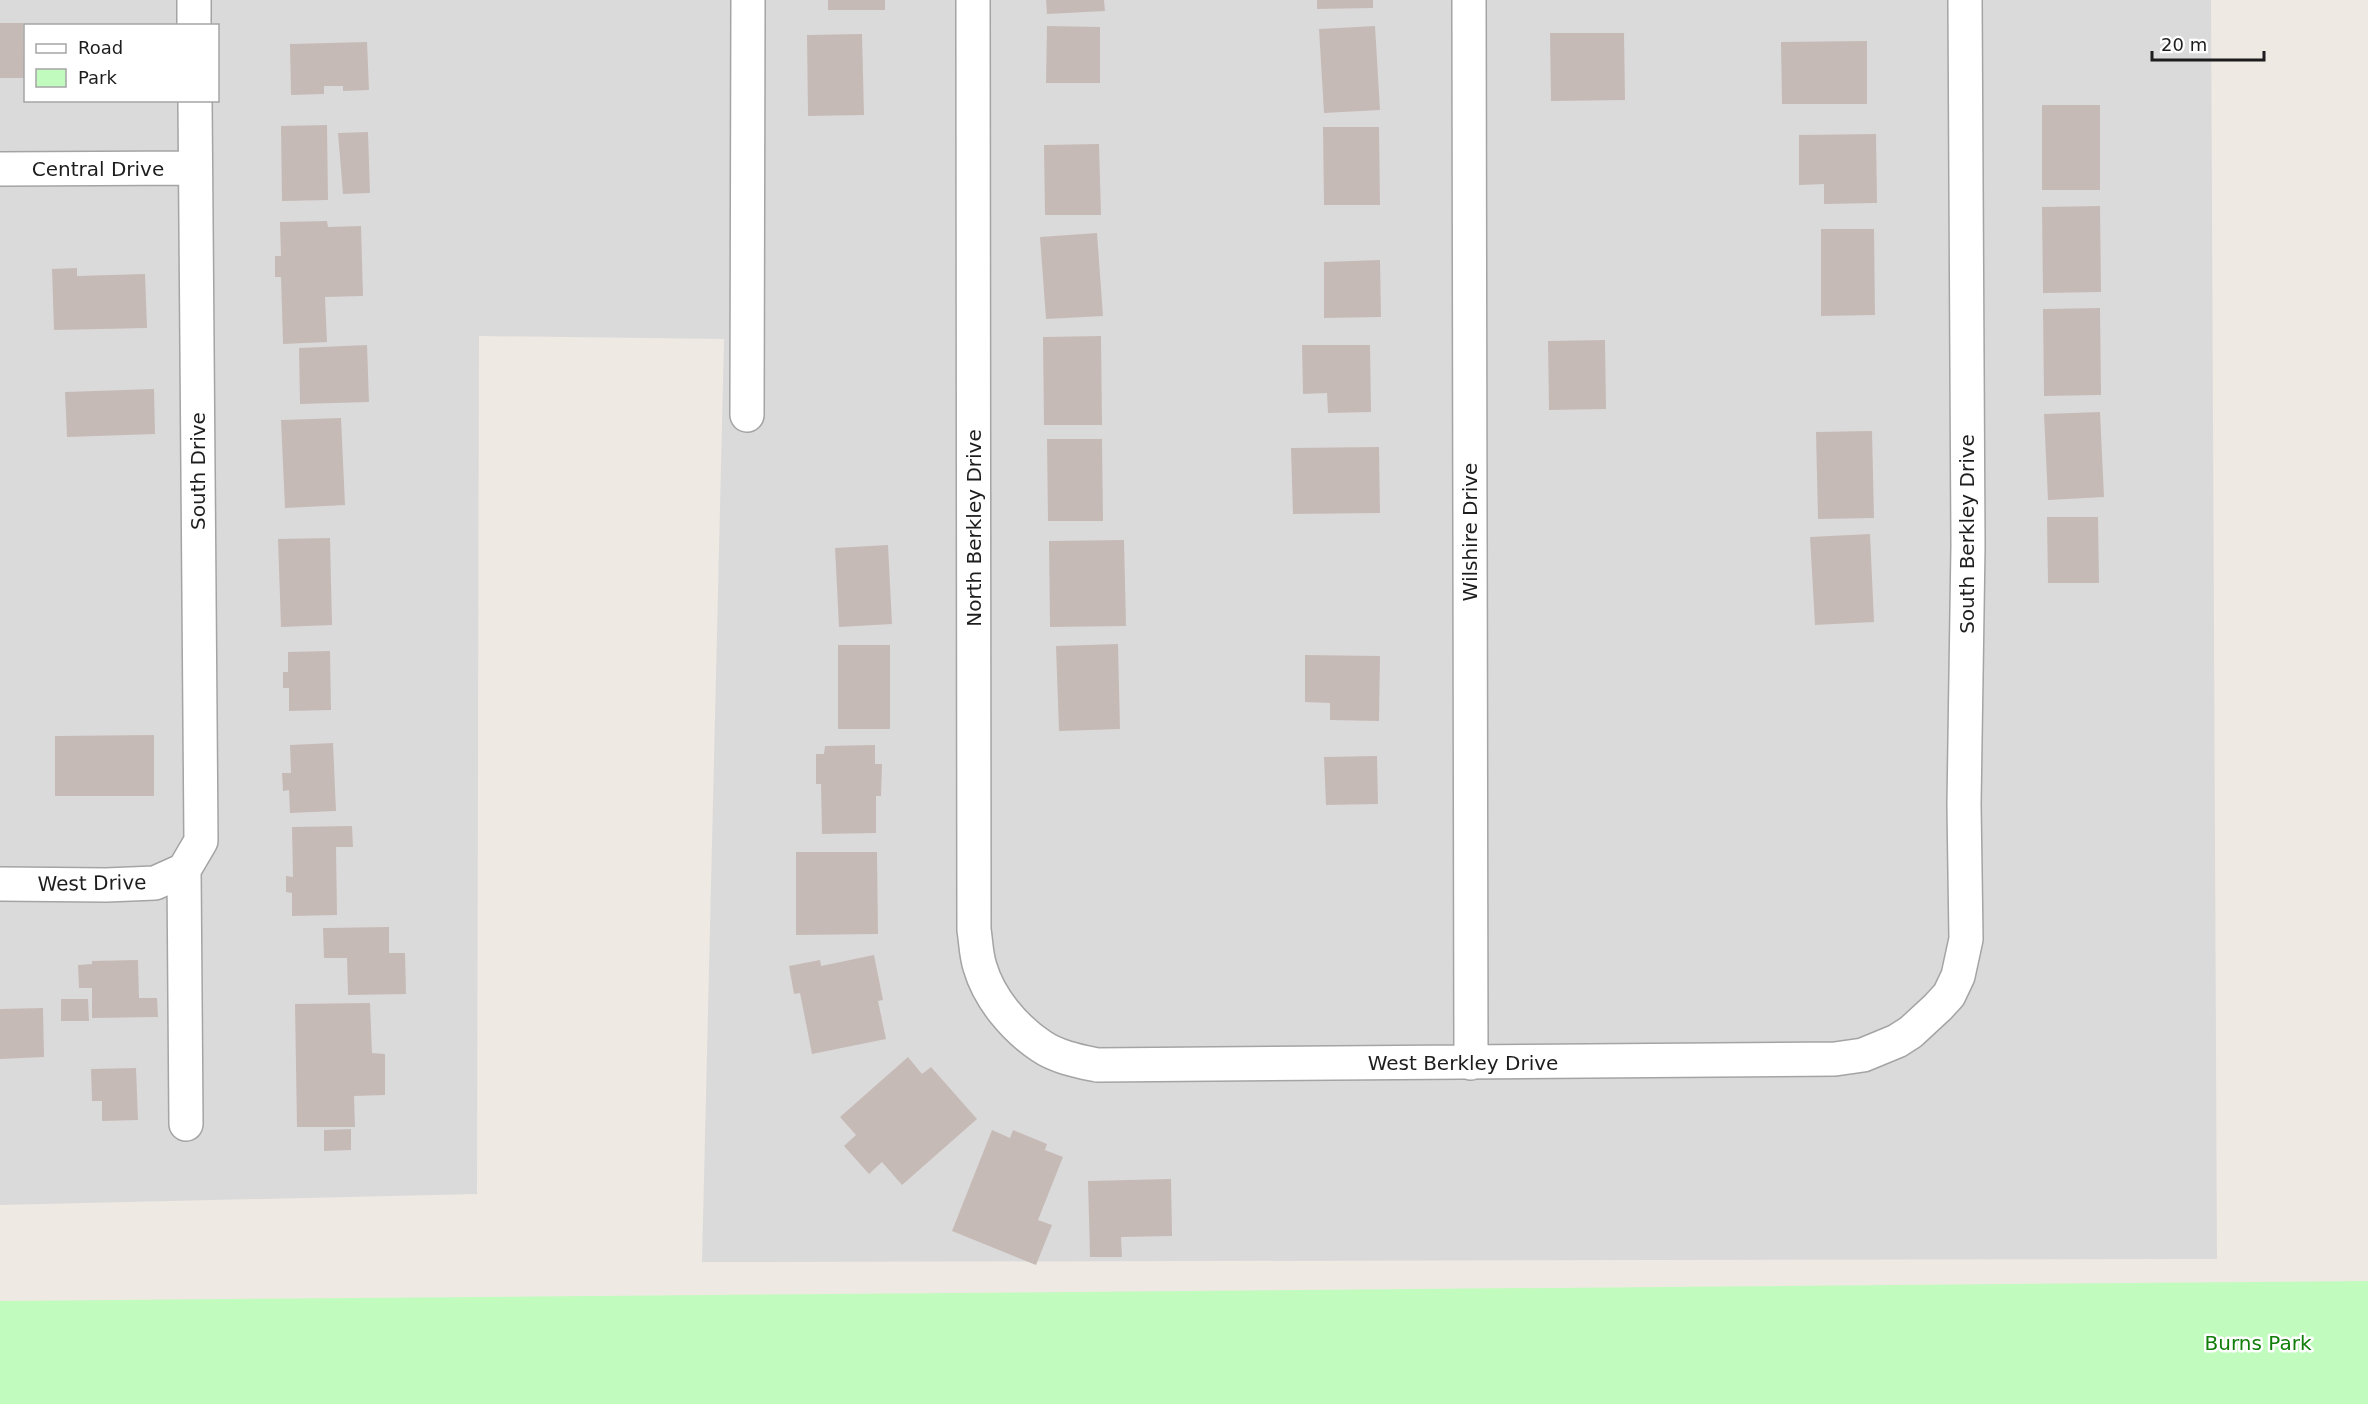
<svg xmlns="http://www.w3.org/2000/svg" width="2368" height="1404" font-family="'DejaVu Sans',sans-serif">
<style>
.residential{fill:#dbdada;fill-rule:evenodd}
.park{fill:#c2fbbe}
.building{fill:#c6bab6}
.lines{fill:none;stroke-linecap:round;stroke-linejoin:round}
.minor-casing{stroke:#a4a4a4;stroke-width:36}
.minor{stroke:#fff;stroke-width:33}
.labels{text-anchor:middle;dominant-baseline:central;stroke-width:5;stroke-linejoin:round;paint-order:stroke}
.street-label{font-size:20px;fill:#1d1d1d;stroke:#fff}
.park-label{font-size:20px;fill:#107e08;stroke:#fff}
</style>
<rect width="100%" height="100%" fill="#efe9e3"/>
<path class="residential" d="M0,0H2211L2217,1259L702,1262L724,339L479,336L477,1194L0,1205ZM26,26H218V100H26Z"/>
<path class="park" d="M2368,1281V1404H0V1301Z"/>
<path class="building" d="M828,0H885V10H828Z
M1046,0H1104L1105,11L1047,14Z
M1317,0H1373V8L1317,9Z
M0,23H23L24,78H0Z
M1047,26L1100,27V83H1046Z
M1375,26L1380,110L1324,113L1319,29Z
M1550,33H1624L1625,100L1551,101Z
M862,34L864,115L808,116L807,35Z
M1867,41V104H1782L1781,42Z
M367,42L369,90L343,91V86H324V94L291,95L290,44Z
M2042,105H2100V190H2042Z
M327,125L328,200L282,201L281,126Z
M1323,127H1379L1380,205H1324Z
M368,132L370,193L343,194L338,133Z
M1876,134L1877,203L1824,204V184L1799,185V135Z
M1099,144L1101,215H1045L1044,145Z
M2100,206L2101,292L2043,293L2042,207Z
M327,221L328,227L361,226L363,296L325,297L327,342L283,344L281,277H275V256H281L280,222Z
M1821,229H1874L1875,315L1821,316Z
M1097,233L1103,316L1046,319L1040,237Z
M1380,260L1381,317L1324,318V262Z
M77,268V276L145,274L147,328L54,330L52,269Z
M2100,308L2101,395L2044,396L2043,309Z
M1101,336L1102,425H1044L1043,337Z
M1605,340L1606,409L1549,410L1548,341Z
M367,345L369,402L300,404L299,348Z
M1302,345H1370L1371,412L1328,413L1327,393L1303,394Z
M154,389L155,434L67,437L65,392Z
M2100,412L2104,497L2048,500L2044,414Z
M341,418L345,505L285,508L281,420Z
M1872,431L1874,518L1818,519L1816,432Z
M1047,439H1102L1103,521H1048Z
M1379,447L1380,513L1293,514L1291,448Z
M2047,517H2098L2099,583H2048Z
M1870,534L1874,622L1815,625L1810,537Z
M330,538L332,625L281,627L278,539Z
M1124,540L1126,626L1050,627L1049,541Z
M888,545L892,624L839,627L835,548Z
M1118,644L1120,729L1059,731L1056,646Z
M838,645H890V729H838Z
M330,651L331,710L289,711V688H283V672H288V652Z
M1305,655L1380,656L1379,721L1330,720V703L1305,702Z
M154,735V796H55V736Z
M333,743L336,811L290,813L289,790L283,791L282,773H291L290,745Z
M875,745V764H882L881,796H876V833L822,834L821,784H816V754H824L825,746Z
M1377,756L1378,804L1326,805L1324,757Z
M352,826L353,847H336L337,915L292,916V893L286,892V876L293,877L292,827Z
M796,852H877L878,934L796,935Z
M389,927V953H405L406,994L348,995L347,958H324L323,928Z
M874,955L883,1000L878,1001L886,1039L812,1054L800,993L794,994L789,966L820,960L821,966Z
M138,960L139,998H157L158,1017L92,1018V988H79L78,965L92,964V961Z
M61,999H88L89,1021H61Z
M370,1003L372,1053L385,1054V1095L354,1096L355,1127H297L295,1004Z
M43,1008L44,1057L0,1059V1009Z
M908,1057L922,1074L931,1067L977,1119L902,1185L882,1162L869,1174L844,1146L856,1135L840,1117Z
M136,1068L138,1120L102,1121V1101H92L91,1069Z
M351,1129V1150L324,1151V1130Z
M992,1130L1010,1138L1013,1130L1047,1144L1045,1150L1063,1157L1038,1220L1052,1225L1036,1265L952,1231Z
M1171,1179L1172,1236L1121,1237L1122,1257H1090L1088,1181Z"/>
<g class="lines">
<g class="minor-casing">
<path id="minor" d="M194,0V26
M973,0L974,930C976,942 976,955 980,967C989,998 1014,1028 1041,1046C1057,1057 1078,1061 1097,1065L1835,1059L1863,1055L1897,1041L1911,1032L1938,1007L1949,995L1958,976L1966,939L1964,805L1968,546L1965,0
M1469,0L1471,1063
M0,169L195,168
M747,415L748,0
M184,870L186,1124
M0,884L106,885L155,883L184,870L201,841L195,100"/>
</g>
<use href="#minor" class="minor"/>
</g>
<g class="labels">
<g class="street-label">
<text x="98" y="169">Central Drive</text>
<text transform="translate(198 471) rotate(-90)">South Drive</text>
<text transform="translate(974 528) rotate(-90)">North Berkley Drive</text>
<text transform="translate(1470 532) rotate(-90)">Wilshire Drive</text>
<text transform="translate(1967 534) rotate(-90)">South Berkley Drive</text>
<text transform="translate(92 883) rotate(-1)">West Drive</text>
<text x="1463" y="1063">West Berkley Drive</text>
</g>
<g class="park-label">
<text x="2258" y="1343">Burns Park</text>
</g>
</g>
<rect x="24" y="24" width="195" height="78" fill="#ffffff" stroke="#a5a5a5" stroke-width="1.5"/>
<rect x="36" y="44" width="30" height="9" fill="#ffffff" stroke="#a5a5a5" stroke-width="1.5"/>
<text x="78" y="54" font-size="18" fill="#1d1d1d">Road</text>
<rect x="36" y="69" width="30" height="18" fill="#c2fbbe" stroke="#a5a5a5" stroke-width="1.5"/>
<text x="78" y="84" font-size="18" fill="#1d1d1d">Park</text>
<path d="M2152 51v9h112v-9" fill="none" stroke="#1d1d1d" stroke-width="3"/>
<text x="2161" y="51" font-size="18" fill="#1d1d1d" stroke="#ffffff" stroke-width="4.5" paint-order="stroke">20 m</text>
</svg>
